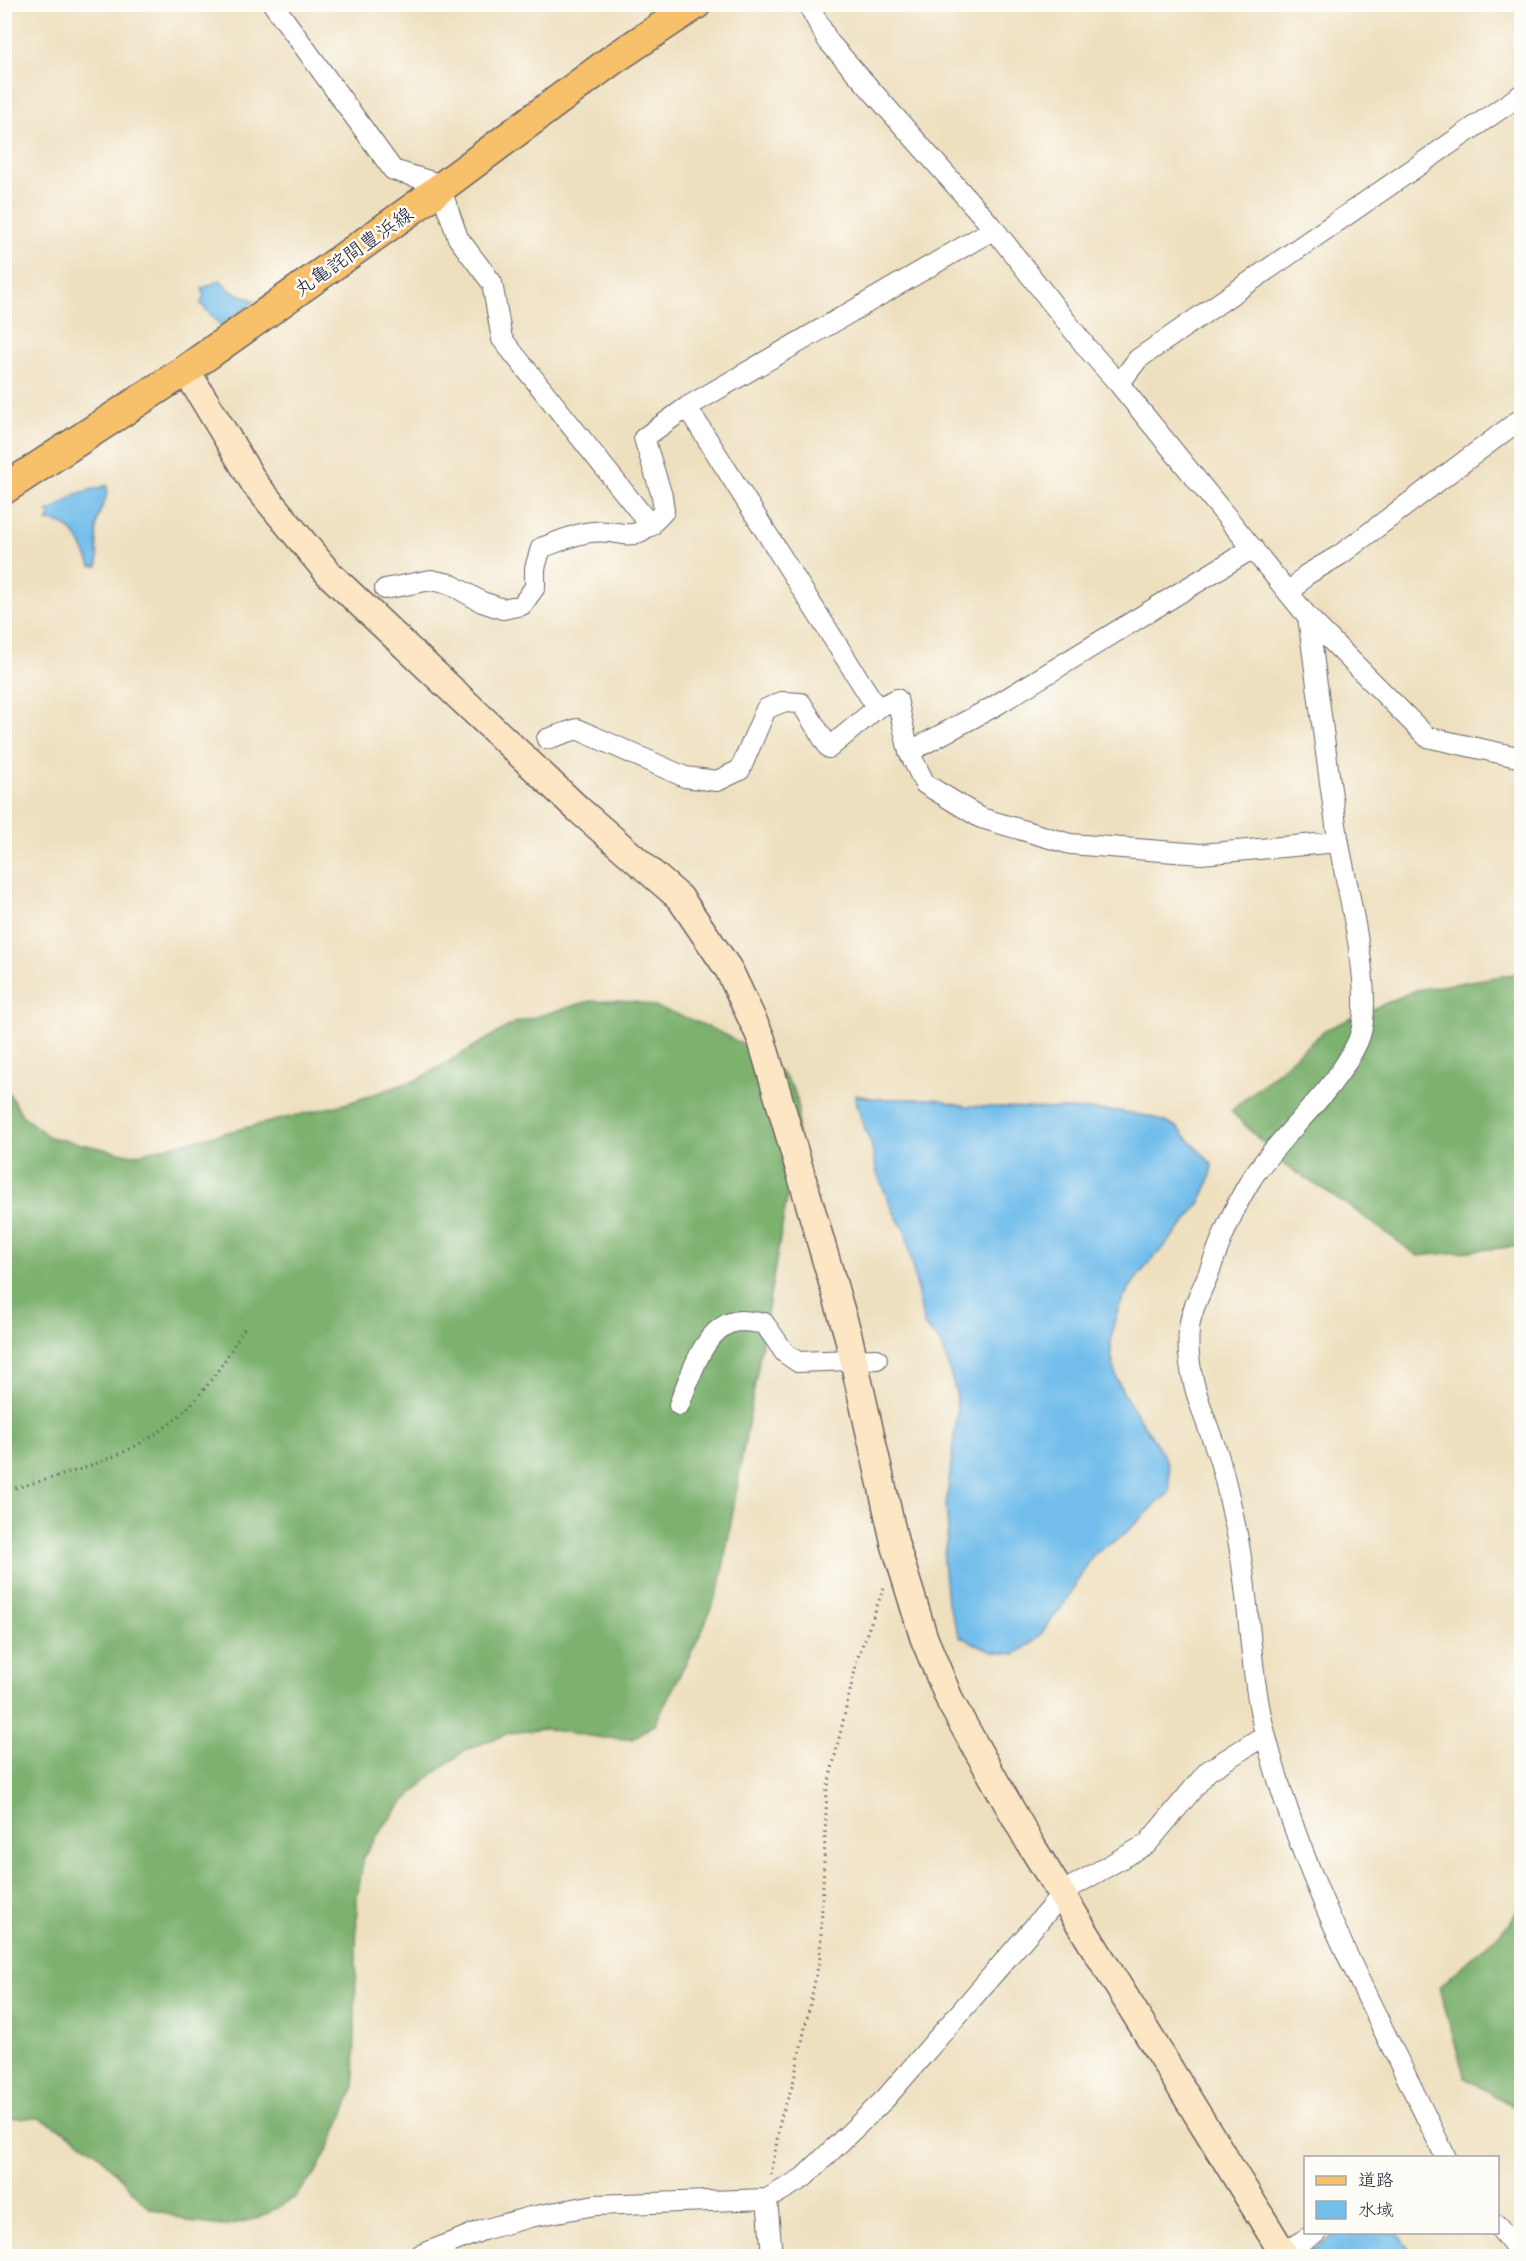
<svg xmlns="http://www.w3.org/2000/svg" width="1526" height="2261" font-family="'Patrick Hand','Klee One',sans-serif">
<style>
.forest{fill:#7bb16e;stroke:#4e6a54;stroke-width:1.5}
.water{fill:#72bdeb;stroke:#4a7093;stroke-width:1.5}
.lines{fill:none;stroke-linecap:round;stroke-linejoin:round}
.street-casing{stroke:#696469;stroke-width:22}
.secondary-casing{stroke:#696469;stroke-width:30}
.primary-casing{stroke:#696469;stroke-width:33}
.path{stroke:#696469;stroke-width:3;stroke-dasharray:1.5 4.5;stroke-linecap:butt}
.street{stroke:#fff;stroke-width:20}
.secondary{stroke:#fce6c4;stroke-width:27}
.primary{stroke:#f7c06b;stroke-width:30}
.labels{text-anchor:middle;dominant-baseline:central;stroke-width:5;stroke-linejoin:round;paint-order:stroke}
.street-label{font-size:20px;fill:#22223b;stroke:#fdfcf7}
</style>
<rect width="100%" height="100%" fill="#fdfcf7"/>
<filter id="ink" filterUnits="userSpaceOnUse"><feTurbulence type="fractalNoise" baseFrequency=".0167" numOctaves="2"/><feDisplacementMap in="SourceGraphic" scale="12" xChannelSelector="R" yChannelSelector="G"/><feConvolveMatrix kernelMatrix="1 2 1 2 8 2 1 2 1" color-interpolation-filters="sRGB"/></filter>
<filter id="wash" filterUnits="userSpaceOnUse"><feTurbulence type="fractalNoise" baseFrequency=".008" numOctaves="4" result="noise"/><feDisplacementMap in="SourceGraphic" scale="24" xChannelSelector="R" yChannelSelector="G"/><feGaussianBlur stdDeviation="1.35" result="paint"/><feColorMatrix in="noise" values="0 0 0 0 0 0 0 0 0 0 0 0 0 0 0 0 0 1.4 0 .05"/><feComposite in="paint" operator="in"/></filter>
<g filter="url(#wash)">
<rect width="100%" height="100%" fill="#eee0bf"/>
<path class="forest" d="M1521,973V1246L1418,1256L1345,1203L1286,1166L1231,1111L1327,1029L1416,990Z
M590,1001C607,1002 628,999 645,1004C686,1015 787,1054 797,1100C800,1113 796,1132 796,1146L720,1586L701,1633L655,1724L632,1739L603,1738L545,1729L509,1733L466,1750L432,1775L399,1807L381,1830L364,1856L357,1898L354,2088L335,2135L315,2174L294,2198L259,2218L223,2226L190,2222L148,2207L96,2152L65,2131L39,2118H5L4,1085L22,1115L49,1137L133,1155L348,1103L419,1079L514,1023Z
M1521,1902V2111L1465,2078L1439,1987L1510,1924Z"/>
<path class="water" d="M220,280L231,291L255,301L221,326L201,304L204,295L202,289Z
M107,485C109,499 99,508 97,522C95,536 98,552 98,566H91C83,545 72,521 47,521L51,515L47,512C58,508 64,502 73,496C83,490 97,490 107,485Z
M855,1095L877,1099H935L966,1106L1119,1111L1152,1117L1177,1127L1212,1164C1210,1231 1110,1266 1111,1347C1111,1392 1147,1423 1166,1460C1170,1469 1169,1483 1170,1492L1122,1536L1093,1555L1063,1605L1038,1638L1016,1654L993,1652L959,1636L947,1601L943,1561L948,1531L946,1507L957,1414L956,1393L942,1345L924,1325L906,1233L893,1211L877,1173L871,1143L861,1119Z
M1337,2233H1396L1417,2256H1301Z"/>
</g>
<g filter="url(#ink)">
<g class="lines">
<g class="street-casing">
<path id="street" d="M273,4L393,170L439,184L458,238L492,283L502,339L651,526
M808,4L828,41L994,229L1087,348L1119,384L1308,617L1427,737L1522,758
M1119,384L1138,359L1522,94
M687,407L877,708
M385,589L431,580L450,584L482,602L503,609L522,605L535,587V568L541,548C555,543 570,536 585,533C626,525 628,552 664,511L662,496L644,438L687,407L994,229
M1289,594L1306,575L1340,555L1522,418
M1308,617C1318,691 1327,765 1338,838C1346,887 1377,998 1358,1041C1334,1094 1284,1130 1252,1178C1233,1208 1220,1242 1208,1275C1201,1292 1190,1312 1189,1330C1185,1372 1202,1410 1216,1449C1225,1474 1230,1503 1236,1529C1251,1599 1248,1672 1267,1741C1305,1888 1381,2021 1446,2158
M547,739L577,729L685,777L717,781L740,770L766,709L782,702L801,703L829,748L877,708L897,699L909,752L925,784L981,818L1070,844L1201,854L1339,842
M909,752L993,707L1253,548
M679,1405C690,1378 704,1323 740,1321C748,1321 756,1323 764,1323L785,1353L798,1362L877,1359
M767,2199L772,2256
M1498,2226L1522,2256
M1283,2253L1317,2232
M418,2256L483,2230L530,2217L595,2205L767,2199L803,2178L885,2099L1066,1890L1147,1844L1208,1771L1265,1735"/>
</g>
<g class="secondary-casing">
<path id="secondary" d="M186,370L255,484L329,574L578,809L680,898L729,970L761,1038L848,1335L895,1544L924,1638L951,1703L1031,1845L1285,2256"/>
</g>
<g class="primary-casing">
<path id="primary" d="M4,489L186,370L415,207L612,60L696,4"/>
</g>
<path class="path" d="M4,1491C71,1473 144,1456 193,1402C214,1380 229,1353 245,1327
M771,2175L781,2117L793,2084L820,1957L827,1790L858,1657L884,1587"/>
<use href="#street" class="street"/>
<use href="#secondary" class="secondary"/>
<use href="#primary" class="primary"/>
</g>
</g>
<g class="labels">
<g class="street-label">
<text transform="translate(353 251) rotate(-35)">丸亀詫間豊浜線</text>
</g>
</g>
<rect width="1526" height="2261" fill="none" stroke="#fdfcf7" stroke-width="24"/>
<rect x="1304" y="2156" width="195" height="78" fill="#fdfcf7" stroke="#a5a5ac" stroke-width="1.5"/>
<rect x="1316" y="2176" width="30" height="9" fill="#f7c06b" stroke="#a5a5ac" stroke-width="1.5"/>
<text x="1358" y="2186" font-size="18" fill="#22223b">道路</text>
<rect x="1316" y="2201" width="30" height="18" fill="#72bdeb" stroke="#a5a5ac" stroke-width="1.5"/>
<text x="1358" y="2216" font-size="18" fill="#22223b">水域</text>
</svg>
